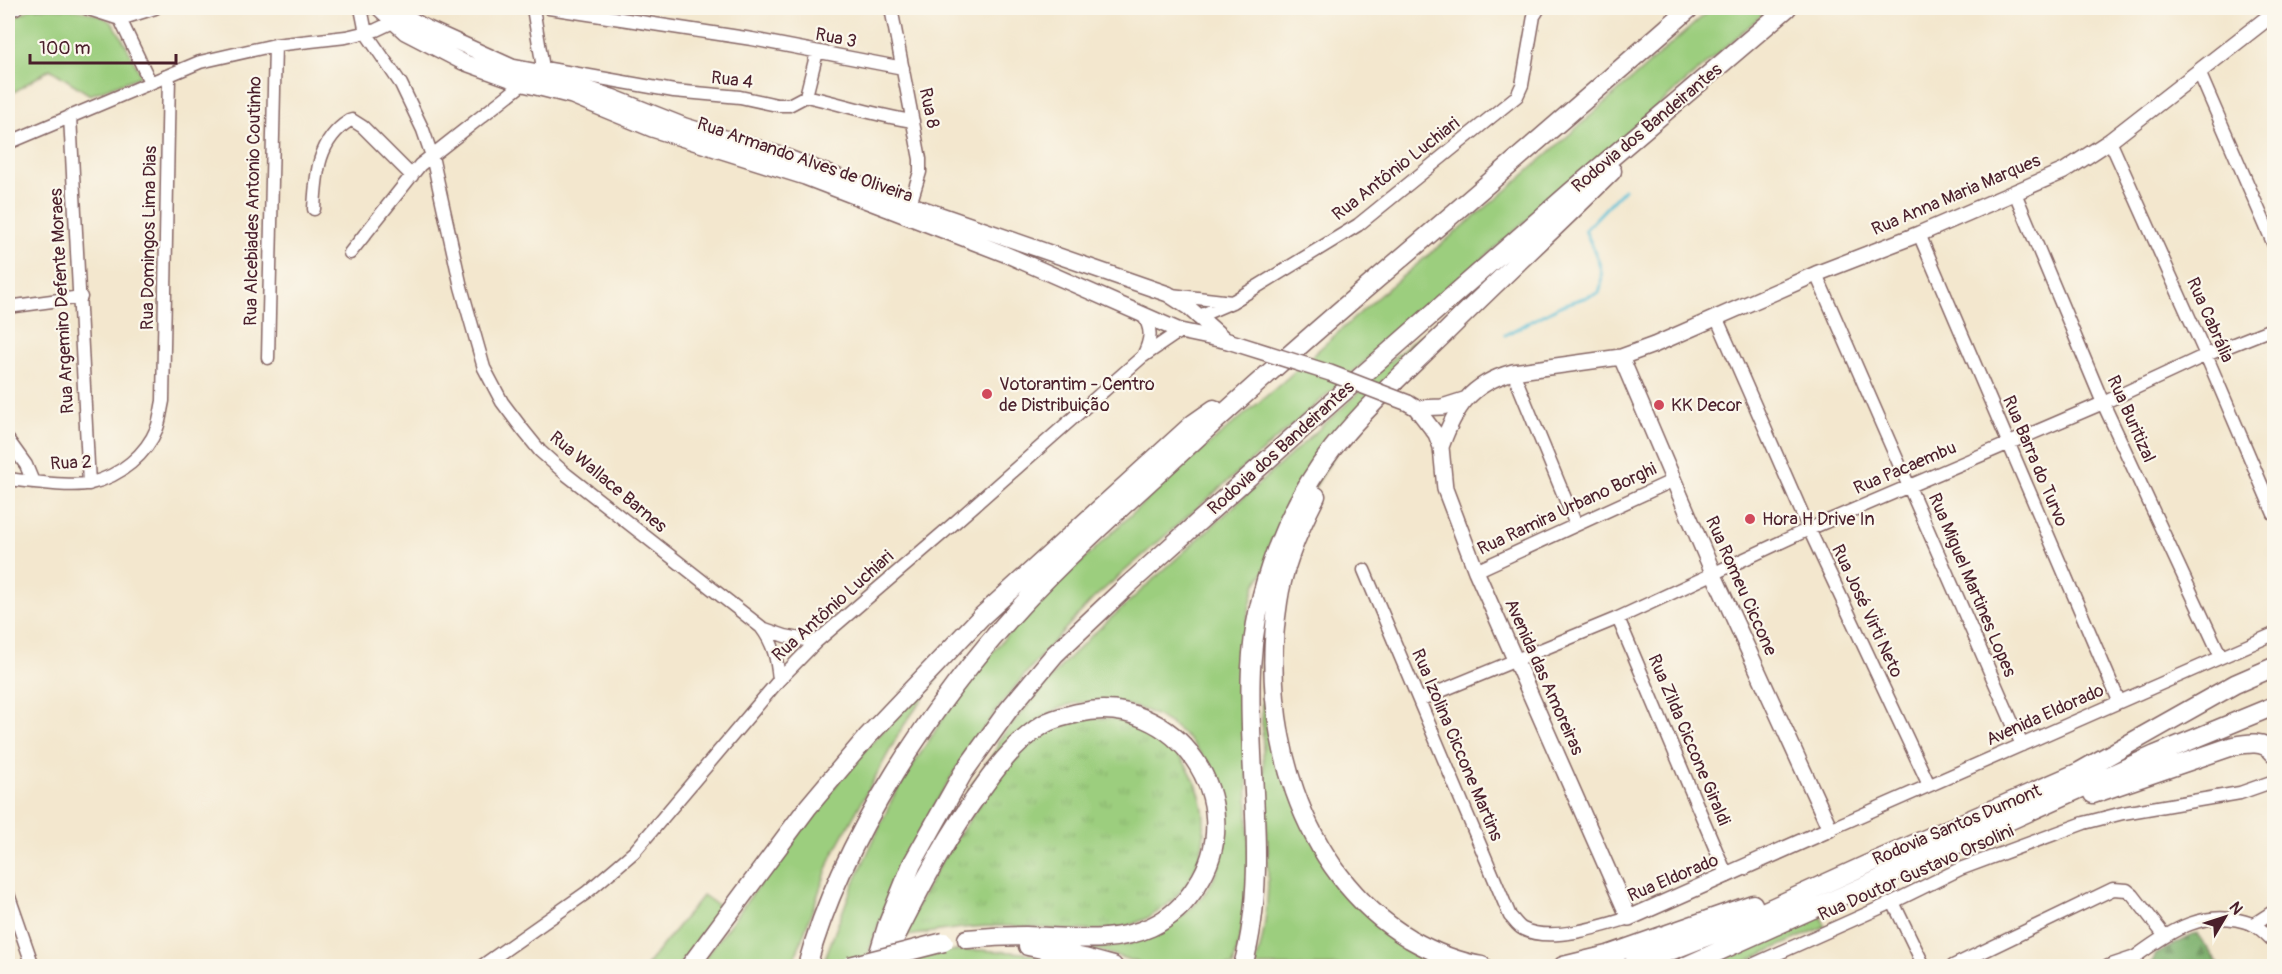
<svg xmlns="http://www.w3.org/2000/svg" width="2282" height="974" font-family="Pangolin,sans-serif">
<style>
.grass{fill:#9cce7e;stroke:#737654;stroke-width:1.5}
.forest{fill:url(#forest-firs);stroke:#64684c;stroke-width:1.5}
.park{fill:url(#park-tufts);stroke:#737654;stroke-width:1.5}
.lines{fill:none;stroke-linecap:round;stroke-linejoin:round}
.stream{stroke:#57bdd5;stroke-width:3}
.minor-casing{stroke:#856564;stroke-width:15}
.major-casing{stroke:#856564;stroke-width:18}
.highway-casing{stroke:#856564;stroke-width:21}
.minor{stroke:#fff;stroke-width:12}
.major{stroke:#fff;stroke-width:15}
.highway{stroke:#fff;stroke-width:18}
.major-bridge-casing{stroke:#856564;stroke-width:18;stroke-linecap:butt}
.highway-bridge-casing{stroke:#856564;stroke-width:21;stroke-linecap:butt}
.major-bridge{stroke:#fff;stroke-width:15}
.highway-bridge{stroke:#fff;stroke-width:18}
.poi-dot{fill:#d1495b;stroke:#fbf7ec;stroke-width:2}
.labels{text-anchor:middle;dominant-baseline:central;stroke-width:4.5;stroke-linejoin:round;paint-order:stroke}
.street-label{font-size:18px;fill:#4a1f2b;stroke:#fbf7ec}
.poi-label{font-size:18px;fill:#4a1f2b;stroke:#fbf7ec;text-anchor:start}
</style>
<defs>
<pattern id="forest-firs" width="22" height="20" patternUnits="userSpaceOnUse" patternTransform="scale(1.5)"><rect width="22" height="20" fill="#7db16d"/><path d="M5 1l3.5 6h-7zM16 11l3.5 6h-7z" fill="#688f5a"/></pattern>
<pattern id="park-tufts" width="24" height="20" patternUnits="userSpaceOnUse" patternTransform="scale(1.5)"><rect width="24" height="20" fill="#9cce7e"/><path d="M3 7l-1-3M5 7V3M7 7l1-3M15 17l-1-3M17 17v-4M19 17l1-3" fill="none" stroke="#88b06d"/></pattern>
</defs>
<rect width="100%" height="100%" fill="#fbf7ec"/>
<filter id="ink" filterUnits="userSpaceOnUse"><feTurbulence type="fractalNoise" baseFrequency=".0167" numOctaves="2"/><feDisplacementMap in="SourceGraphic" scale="12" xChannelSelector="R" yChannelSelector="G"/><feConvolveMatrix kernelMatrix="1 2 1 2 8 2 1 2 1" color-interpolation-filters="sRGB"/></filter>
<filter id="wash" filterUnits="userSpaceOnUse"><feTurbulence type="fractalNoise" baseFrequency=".008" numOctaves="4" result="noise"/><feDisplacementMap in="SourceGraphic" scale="24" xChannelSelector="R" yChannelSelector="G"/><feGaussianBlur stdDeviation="1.35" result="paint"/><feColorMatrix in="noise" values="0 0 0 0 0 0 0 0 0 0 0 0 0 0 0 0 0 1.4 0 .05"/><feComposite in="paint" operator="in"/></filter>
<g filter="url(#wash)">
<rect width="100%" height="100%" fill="#f3e7ce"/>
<path class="grass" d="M33,8C56,8 94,8 112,23C120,30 135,64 141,76L90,95L50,69L8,96V20Z
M1712,8H1770L1094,598C1068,626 1042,653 1018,683C950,767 897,863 864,966H822L850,892L894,795L949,709L984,662L1020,620L1175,473L1276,388L1380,295L1508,189Z
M1495,274L1366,403L1255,586L1248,614L1245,644L1249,863L1242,929L1233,966H1150L1084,946C1099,947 1114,948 1129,944C1158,936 1193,913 1209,887C1250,817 1208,725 1131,706C1109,701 1081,699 1060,708C1029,721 994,767 970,791L968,790L999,745L997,742L1063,664L1089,638L1352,399L1373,378L1375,373Z
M1269,596L1273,725L1346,892L1465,966H1255C1275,906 1267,838 1264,775C1261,712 1260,659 1269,596Z
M945,667L902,728L832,856L792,966H699L803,826L859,756Z
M703,895L720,907L679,966H646Z
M1820,914L1825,926L1735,966H1711Z
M979,950L1024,953L1090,966H890L948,951Z"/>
<path class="forest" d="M2197,933L2220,966H2150L2156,954Z"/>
<path class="park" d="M1087,718C1107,718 1131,719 1149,730C1222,774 1225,879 1145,919C1103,940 1051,926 1005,926C970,925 935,932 901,937L942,860L1007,765L1033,741L1048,731Z"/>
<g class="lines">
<path class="stream" d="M1505,335L1562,305L1599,293C1607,271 1594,251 1585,230L1624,189"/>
</g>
</g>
<g filter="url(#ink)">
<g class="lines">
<g class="minor-casing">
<path id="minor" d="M86,8L120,19L150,82
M361,8L366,33L401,84L423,130L432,156L461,287L484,368L502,402L523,430L540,451L567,475L761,627C774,644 777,659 779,680
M549,8L752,39L903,68
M891,8L920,159V172L908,211
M8,11L16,8
M120,19L155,8
M544,68L674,91L740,97L777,105H789L806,96C842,104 877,116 913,121
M2199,72L2274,245
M806,96L817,52
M70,116L89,484
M2110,141L2206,355L2274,514
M8,143L200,62L275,45L346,37L376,30L393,22
M2015,193L2103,403L2221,657
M314,209C316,176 317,141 349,121L352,120L363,127L412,176
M1919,234L2119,701
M350,253L420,165L543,68L533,8
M1816,274L2022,745
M1171,295L1232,302
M8,307L81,297
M1142,314C1153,329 1151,340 1143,356
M1197,317L1232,302L1358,225L1517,96L1522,85L1534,16L1539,8
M1717,319L1809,529L1929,785
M268,358L275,45
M1513,372L1576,525
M8,440L26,465L33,482
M8,479C26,481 74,488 91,483C120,476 146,455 157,428C160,420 161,410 163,401L169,75
M1364,570L1510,916C1514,920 1518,927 1523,929C1550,943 1603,926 1629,918
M1476,571L1674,480
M1618,618L1727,876
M762,628L785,636L816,642
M1419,700L1618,618L1809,529L2103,403L2206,355L2274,328
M1830,829L2274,634
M8,894L33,966
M1893,902L1924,966
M2254,924L2274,911
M482,966L586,893L634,852L779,680L816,642L951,526L1142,357L1180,331
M1750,966L1893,902L1960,869L2084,823L2123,813L2240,793L2274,781
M1953,966L2113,889L2127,890L2133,895L2164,935
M2108,966L2135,957
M2134,966L2135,957C2171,930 2206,907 2252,924C2260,927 2268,936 2274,942"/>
</g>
<g class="major-casing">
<path id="major" d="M379,8L405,32L463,62L524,84L572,96L652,129L805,177L1005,254L1180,331L1228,341
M397,8L405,16L424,27L512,67L538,72L612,97L685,126L778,154L912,205L1168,294L1188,307L1224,339
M1408,403L1416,408L1436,434L1441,447L1445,489L1476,571L1629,918L1830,829L1714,575L1621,357
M1416,408L1442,407L1464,400
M1441,447C1455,408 1470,384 1513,372L1621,357L1654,345L1816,274L1919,234L2064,171L2110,141L2274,13"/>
</g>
<g class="highway-casing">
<path id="highway" d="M1316,496C1299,529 1283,565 1278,602C1259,725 1298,872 1410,939C1433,952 1457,962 1482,966
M2093,794L2233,746C2248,743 2264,740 2274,753
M1028,946L1084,958L1113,966
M887,954C913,902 938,852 971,804C991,775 1013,743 1044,724C1054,718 1067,716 1078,713C1175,691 1252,802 1197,885C1186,903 1170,918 1151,927C1111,945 1068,937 1026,936C1006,936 987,937 967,939
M690,966L808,807L867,737L981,617L1194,423L1214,409
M807,966C842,838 933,702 1022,605C1065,558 1114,514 1161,471C1228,409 1295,349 1364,290C1473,197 1582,103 1690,8
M875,966L887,926L912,864L963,773L1009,709L1055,654L1128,585L1332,402L1572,191L1787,8
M1243,966C1270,868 1246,768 1251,668C1255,590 1285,510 1333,448C1366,407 1406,371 1444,334C1499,279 1557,226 1612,171
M1563,966L1608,955L1753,904
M1631,966L1721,931L1866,865L2079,772L2235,684L2274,667
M1686,966L2155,755L2274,706"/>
</g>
<use href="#minor" class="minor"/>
<use href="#major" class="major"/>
<use href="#highway" class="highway"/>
<g class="major-bridge-casing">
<path id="major-bridge" d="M1228,341L1330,373L1408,403"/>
</g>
<g class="highway-bridge-casing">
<path id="highway-bridge" d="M850,966L944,942"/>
</g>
<use href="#major-bridge" class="major-bridge"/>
<use href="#highway-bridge" class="highway-bridge"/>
</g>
</g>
<g class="poi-dot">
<circle cx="987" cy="394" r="6"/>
<circle cx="1659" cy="405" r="6"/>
<circle cx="1750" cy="519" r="6"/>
</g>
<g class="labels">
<g class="street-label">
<text transform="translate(836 38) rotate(11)">Rua 3</text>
<text transform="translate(732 80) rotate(7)">Rua 4</text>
<text transform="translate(929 108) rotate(78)">Rua 8</text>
<text transform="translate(1647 128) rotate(-40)">Rodovia dos Bandeirantes</text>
<text transform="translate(805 160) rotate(19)">Rua Armando Alves de Oliveira</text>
<text transform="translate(1396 169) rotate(-38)">Rua Antônio Luchiari</text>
<text transform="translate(1956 195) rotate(-23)">Rua Anna Maria Marques</text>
<text transform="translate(253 201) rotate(-89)">Rua Alcebiades Antonio Coutinho</text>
<text transform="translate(149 238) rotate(-89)">Rua Domingos Lima Dias</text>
<text transform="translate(62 301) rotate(-93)">Rua Argemiro Defente Moraes</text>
<text transform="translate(2210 320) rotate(66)">Rua Cabrália</text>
<text transform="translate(2131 419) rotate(66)">Rua Buritizal</text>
<text transform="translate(1281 448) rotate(-42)">Rodovia dos Bandeirantes</text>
<text transform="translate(2035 461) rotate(67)">Rua Barra do Turvo</text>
<text transform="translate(71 463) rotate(-3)">Rua 2</text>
<text transform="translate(1905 468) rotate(-23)">Rua Pacaembu</text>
<text transform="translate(608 482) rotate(40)">Rua Wallace Barnes</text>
<text transform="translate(1567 509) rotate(-25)">Rua Ramira Urbano Borghi</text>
<text transform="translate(1972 585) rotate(67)">Rua Miguel Martines Lopes</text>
<text transform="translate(1741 586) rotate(66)">Rua Romeu Ciccone</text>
<text transform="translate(833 606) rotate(-42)">Rua Antônio Luchiari</text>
<text transform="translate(1867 611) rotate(65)">Rua José Virti Neto</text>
<text transform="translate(1544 677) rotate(66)">Avenida das Amoreiras</text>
<text transform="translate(2045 715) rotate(-24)">Avenida Eldorado</text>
<text transform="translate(1689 740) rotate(67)">Rua Zilda Ciccone Giraldi</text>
<text transform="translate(1457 745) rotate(67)">Rua Izolina Ciccone Martins</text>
<text transform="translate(1957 825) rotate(-23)">Rodovia Santos Dumont</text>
<text transform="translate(1916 873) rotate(-24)">Rua Doutor Gustavo Orsolini</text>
<text transform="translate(1673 878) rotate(-23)">Rua Eldorado</text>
</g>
<g class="poi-label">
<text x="999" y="384">Votorantim - Centro<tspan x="999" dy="21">de Distribuição</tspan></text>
<text x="1671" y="405">KK Decor</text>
<text x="1762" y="519">Hora H Drive In</text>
</g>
</g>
<rect width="2282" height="974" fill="none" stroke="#fbf7ec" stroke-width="30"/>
<g transform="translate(2225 917) rotate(51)" stroke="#fbf7ec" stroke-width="4.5" paint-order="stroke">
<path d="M0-4.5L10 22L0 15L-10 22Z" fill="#4a1f2b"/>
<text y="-9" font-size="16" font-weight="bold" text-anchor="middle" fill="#4a1f2b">N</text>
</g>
<path d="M30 54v9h146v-9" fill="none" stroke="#4a1f2b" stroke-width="3"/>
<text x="39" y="54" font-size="18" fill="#4a1f2b" stroke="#fbf7ec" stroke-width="4.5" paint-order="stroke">100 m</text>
</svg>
